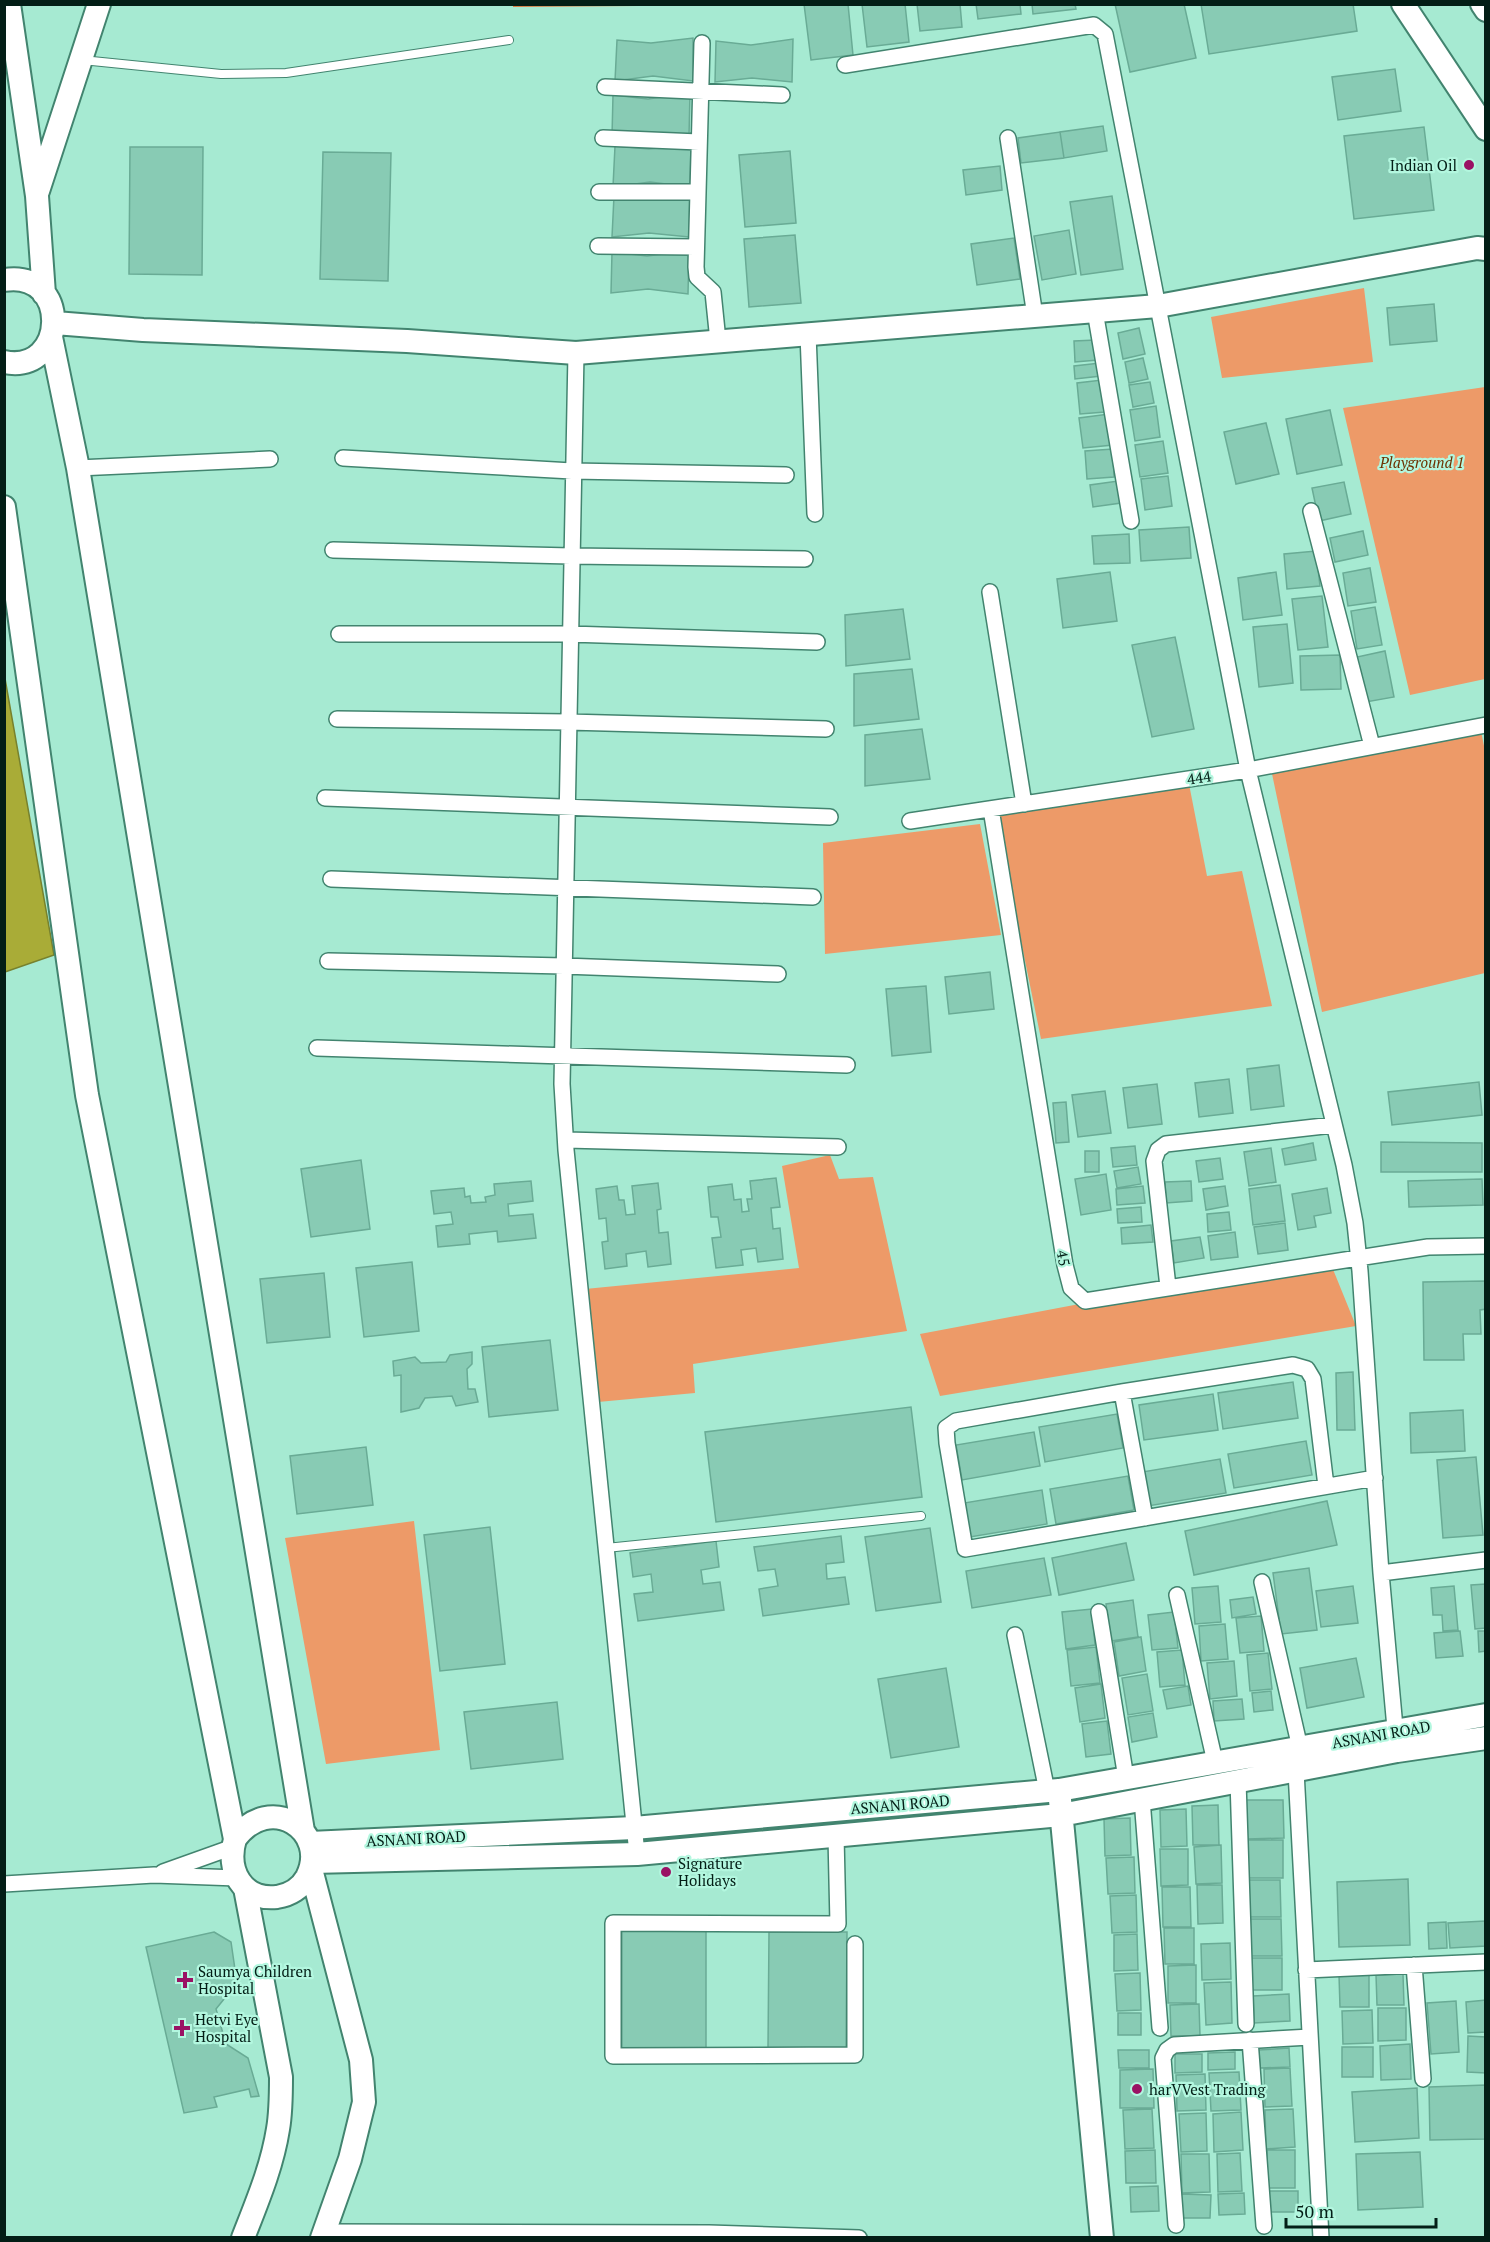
<svg xmlns="http://www.w3.org/2000/svg" width="1490" height="2242" font-family="'PT Serif',serif">
<style>
.green{fill:#ed9a68}
.forest{fill:#db7d42}
.water{fill:#a9ac37;stroke:#77812d;stroke-width:1.5}
.building{fill:#88cbb4;stroke:#69ab95;stroke-width:1.5}
.lines{fill:none;stroke-linecap:round;stroke-linejoin:round}
.lane-casing{stroke:#42846f;stroke-width:10}
.street-casing{stroke:#42846f;stroke-width:18}
.secondary-casing{stroke:#42846f;stroke-width:26}
.lane{stroke:#fff;stroke-width:8}
.street{stroke:#fff;stroke-width:15}
.secondary{stroke:#fff;stroke-width:22}
.poi-dot{fill:#9a1264;stroke:#b3f7df;stroke-width:2}
.labels{text-anchor:middle;dominant-baseline:central;stroke-width:4.5;stroke-linejoin:round;paint-order:stroke}
.poi-label{font-size:15px;fill:#031e16;stroke:#b3f7df;text-anchor:start}
.park-label{font-size:15px;font-style:italic;fill:#6d3101;stroke:#b3f7df}
.street-label{font-size:15px;fill:#031e16;stroke:#b3f7df}
</style>
<rect width="100%" height="100%" fill="#a6ead2"/>
<path class="green" d="M1364,288L1373,362L1222,378L1211,317Z
M1485,387V679L1410,695L1343,408Z
M1480,726L1486,756L1485,973L1322,1012L1271,769Z
M1189,784L1207,876L1242,871L1272,1006L1041,1039L995,814Z
M980,824L1001,935L825,954L823,843Z
M830,1155L839,1179L873,1177L907,1331L693,1364L695,1393L598,1402L585,1289L799,1268L782,1166Z
M1328,1257L1356,1326L940,1396L920,1334Z
M414,1521L440,1750L326,1764L285,1538Z"/>
<path class="forest" d="M513,4H778V5L513,7Z"/>
<path class="water" d="M4,673L54,955L5,972H4Z"/>
<path class="building" d="M804,4H848L853,55L811,60Z
M862,4H905L909,42L867,47Z
M917,4H960L962,27L920,31Z
M976,4H1020L1021,14L978,19Z
M1032,4H1075L1076,9L1033,14Z
M1115,4H1184L1196,58L1130,72Z
M1201,4H1353L1357,31L1209,54Z
M693,38V81L653,76L615,81L617,40L651,43Z
M793,39L792,82L752,78L715,82L716,41L751,45Z
M1395,69L1401,111L1338,120L1332,77Z
M690,93L689,136L649,132L612,136L613,95L648,99Z
M1103,126L1107,151L1064,158L1060,132Z
M1424,127L1434,210L1354,219L1344,136Z
M1060,132L1064,158L1021,163L1018,138Z
M691,144L690,187L650,182L613,187L615,146L649,149Z
M130,147H203L202,275L129,274Z
M790,151L796,223L745,227L739,155Z
M323,152L391,153L388,281L320,279Z
M1000,166L1002,190L966,195L963,170Z
M690,194L689,237L649,233L612,237L614,196Z
M1112,196L1123,269L1081,275L1070,202Z
M1069,230L1076,274L1042,280L1034,236Z
M795,235L801,303L749,307L744,239Z
M1014,238L1020,279L977,285L971,244Z
M689,251L688,294L648,289L611,293L612,252L647,256Z
M1434,304L1437,341L1390,345L1387,308Z
M1139,328L1145,354L1123,359L1118,333Z
M1096,340L1098,360L1075,362L1074,341Z
M1143,358L1148,379L1129,383L1125,362Z
M1100,363L1101,376L1075,379L1074,366Z
M1102,380L1105,412L1080,414L1077,383Z
M1150,382L1154,403L1133,407L1129,385Z
M1156,406L1160,437L1135,441L1130,410Z
M1330,410L1342,465L1297,474L1286,419Z
M1109,414L1113,445L1083,448L1079,418Z
M1266,423L1279,474L1236,484L1224,432Z
M1163,441L1168,473L1140,477L1135,445Z
M1113,449L1114,477L1087,479L1085,451Z
M1168,476L1172,506L1145,510L1141,479Z
M1118,481L1121,503L1093,507L1090,485Z
M1344,482L1351,514L1319,521L1312,488Z
M1189,527L1191,558L1141,561L1139,530Z
M1363,531L1368,555L1335,562L1330,538Z
M1129,534L1130,563L1094,564L1092,536Z
M1316,551L1320,586L1287,589L1284,554Z
M1370,568L1376,602L1348,606L1343,573Z
M1110,572L1117,621L1063,628L1057,579Z
M1276,572L1282,615L1243,620L1238,578Z
M1322,596L1328,647L1298,650L1292,599Z
M1375,607L1382,645L1357,649L1351,611Z
M903,609L910,659L846,666L845,615Z
M1287,624L1293,683L1259,687L1253,627Z
M1175,637L1194,729L1152,737L1132,645Z
M1385,651L1394,697L1366,702L1357,657Z
M1340,655L1341,689L1301,690L1300,656Z
M912,669L919,719L854,726V674Z
M922,729L930,779L865,786V735Z
M990,972L994,1009L949,1014L945,977Z
M926,986L931,1052L892,1056L886,989Z
M1279,1065L1284,1106L1251,1110L1247,1069Z
M1229,1079L1233,1113L1199,1117L1195,1083Z
M1479,1082L1482,1115L1392,1125L1388,1092Z
M1157,1084L1162,1124L1128,1128L1123,1088Z
M1105,1091L1111,1133L1078,1137L1072,1095Z
M1066,1102L1069,1142L1056,1143L1053,1103Z
M1381,1142L1482,1143V1172H1381Z
M1313,1143L1316,1160L1285,1165L1282,1149Z
M1135,1146L1137,1165L1113,1167L1111,1148Z
M1271,1148L1276,1182L1249,1186L1244,1152Z
M1085,1151H1099V1172H1085Z
M1220,1158L1223,1179L1199,1182L1196,1161Z
M361,1160L370,1229L311,1237L301,1169Z
M1138,1167L1141,1184L1117,1188L1114,1171Z
M1106,1174L1111,1210L1081,1215L1075,1179Z
M776,1178L780,1207L771,1208L773,1229L780,1228L783,1259L758,1262L756,1248L741,1250L743,1265L716,1268L712,1238L721,1237L718,1217H711L708,1187L732,1184L734,1200L741,1199L742,1212L749,1211L747,1199H752L750,1181Z
M1482,1179L1483,1205L1409,1207L1408,1181Z
M531,1181L533,1201L508,1204L509,1216L533,1214L536,1238L498,1242L497,1231L469,1234L470,1244L438,1247L436,1226L453,1224L451,1212L434,1214L431,1191L464,1188L465,1197L470,1196L471,1203L486,1202L485,1197L495,1195L494,1184Z
M1191,1181L1192,1201L1166,1203L1165,1182Z
M658,1183L661,1209L657,1210L659,1233L668,1232L671,1264L648,1267L646,1251L626,1254L627,1266L605,1269L602,1242L608,1241L606,1218L599,1219L596,1189L617,1186L619,1200H624L626,1215L635,1214L632,1186Z
M1280,1185L1285,1221L1253,1225L1249,1189Z
M1143,1186L1145,1203L1117,1205L1116,1189Z
M1225,1186L1228,1206L1206,1210L1203,1189Z
M1327,1188L1331,1213L1314,1216L1316,1227L1298,1230L1292,1194Z
M1141,1207L1142,1222L1118,1223L1117,1209Z
M1229,1212L1231,1230L1208,1232L1207,1214Z
M1285,1223L1288,1250L1258,1254L1254,1227Z
M1151,1225L1153,1242L1122,1244L1121,1228Z
M1235,1232L1238,1257L1211,1260L1208,1236Z
M1200,1237L1204,1258L1174,1263L1171,1241Z
M412,1262L419,1331L364,1337L356,1268Z
M324,1273L330,1337L267,1343L260,1279Z
M1486,1281V1309L1480,1310L1481,1334H1463L1464,1360H1424L1423,1282Z
M550,1340L558,1410L489,1417L482,1347Z
M472,1352V1364L467,1369L468,1389H475L478,1402L456,1406L452,1396L425,1398L419,1408L401,1412V1375L394,1376L393,1361L415,1357L421,1363L446,1362L450,1355Z
M1353,1372L1355,1430H1337L1336,1373Z
M1293,1382L1298,1418L1223,1429L1218,1393Z
M1213,1394L1218,1430L1144,1440L1139,1405Z
M911,1407L922,1497L716,1522L705,1432Z
M1463,1410L1465,1451L1411,1453L1410,1413Z
M1117,1414L1123,1448L1045,1462L1039,1427Z
M1034,1432L1040,1466L962,1480L956,1445Z
M1306,1441L1312,1475L1234,1488L1228,1454Z
M366,1447L373,1505L297,1514L290,1456Z
M1476,1457L1483,1535L1443,1538L1437,1460Z
M1220,1459L1226,1493L1148,1506L1142,1472Z
M1128,1476L1134,1510L1056,1524L1050,1489Z
M1042,1490L1047,1524L970,1537L964,1503Z
M1327,1501L1337,1545L1194,1575L1185,1531Z
M490,1527L505,1664L440,1671L424,1535Z
M930,1528L941,1602L876,1611L865,1537Z
M841,1536L844,1562L826,1564L827,1579L845,1577L849,1604L763,1616L759,1589L778,1586L775,1569L758,1571L754,1547Z
M716,1541L719,1567L701,1570L703,1584L720,1582L724,1610L638,1621L634,1594L653,1592L651,1574L633,1577L630,1553Z
M1126,1543L1134,1580L1059,1595L1052,1558Z
M1044,1558L1051,1595L972,1608L966,1571Z
M1309,1568L1317,1630L1281,1634L1273,1573Z
M1486,1584V1628L1475,1629L1471,1585Z
M1218,1586L1221,1622L1195,1624L1192,1588Z
M1353,1586L1358,1623L1321,1627L1316,1591Z
M1454,1586L1458,1630L1443,1631L1442,1615H1433L1431,1588Z
M1253,1597L1256,1614L1232,1618L1230,1600Z
M1133,1600L1138,1637L1111,1641L1106,1604Z
M1092,1609L1095,1645L1066,1649L1062,1612Z
M1174,1612L1178,1648L1152,1650L1148,1615Z
M1261,1616L1264,1651L1240,1653L1236,1618Z
M1225,1624L1228,1659L1201,1661L1199,1626Z
M1460,1631L1463,1656L1436,1658L1434,1633Z
M1478,1631H1486V1651L1479,1652Z
M1141,1637L1146,1671L1119,1676L1114,1642Z
M1096,1647L1100,1683L1071,1686L1067,1650Z
M1182,1650L1185,1685L1160,1687L1157,1652Z
M1268,1653L1272,1689L1250,1691L1247,1655Z
M1356,1658L1364,1697L1307,1708L1300,1668Z
M1234,1661L1237,1696L1210,1699L1207,1663Z
M946,1668L959,1747L891,1758L878,1679Z
M1147,1674L1153,1711L1128,1715L1122,1678Z
M1101,1684L1105,1718L1080,1722L1075,1688Z
M1188,1686L1191,1705L1167,1709L1163,1690Z
M1271,1691L1273,1710L1254,1712L1252,1693Z
M1242,1699L1244,1719L1214,1721L1213,1701Z
M557,1702L563,1759L471,1769L464,1712Z
M1153,1713L1157,1737L1132,1742L1128,1717Z
M1107,1721L1111,1754L1086,1757L1082,1724Z
M1246,1800H1283L1284,1838L1247,1839Z
M1218,1805L1219,1845H1193L1192,1806Z
M1186,1809L1187,1846L1161,1847L1160,1810Z
M1130,1818L1131,1855L1105,1856L1104,1819Z
M1248,1840H1283V1878H1248Z
M1221,1845L1222,1883L1196,1884L1194,1847Z
M1160,1849H1188V1885L1161,1886Z
M1134,1857L1135,1893L1108,1894L1106,1858Z
M1408,1879L1410,1945L1339,1947L1337,1882Z
M1249,1880H1280L1281,1917H1249Z
M1197,1885H1222L1223,1923L1198,1924Z
M1162,1887H1190L1191,1927H1163Z
M1136,1895L1137,1932L1112,1933L1110,1896Z
M1250,1919H1281L1282,1956H1251Z
M1485,1921L1486,1946L1450,1948L1448,1923Z
M1446,1922L1447,1948L1429,1949L1428,1923Z
M706,1928V2048H622V1929Z
M1164,1928H1194V1964H1165Z
M214,1932L231,1942L237,1983L216,2009L226,2044L248,2058L259,2096L251,2097L249,2089L214,2097L217,2107L184,2113L146,1947Z
M769,1932H847L846,2048H768Z
M1137,1934L1138,1970L1114,1971V1935Z
M1230,1943L1231,1979L1202,1980L1201,1944Z
M1251,1958H1282V1990H1251Z
M1196,1965V2003H1168V1966Z
M1140,1973L1141,2010L1117,2011L1115,1974Z
M1369,1974V2007H1340L1339,1975Z
M1403,1974L1404,2005H1377L1376,1975Z
M1231,1982L1232,2023L1206,2025L1204,1983Z
M1289,1994L1290,2021L1254,2023L1253,1996Z
M1486,2000V2032L1468,2033L1466,2002Z
M1456,2001L1459,2052L1431,2054L1427,2003Z
M1199,2004L1200,2036H1171L1170,2005Z
M1378,2008H1406V2040L1378,2041Z
M1372,2010L1373,2043L1343,2044L1342,2011Z
M1118,2013H1141V2035H1118Z
M1468,2036L1486,2037V2073L1467,2072Z
M1410,2044L1411,2079L1381,2080L1380,2046Z
M1342,2047H1373V2077H1342Z
M1289,2048L1290,2067L1260,2068L1259,2050Z
M1118,2050H1149V2068H1119Z
M1235,2052V2069L1208,2070V2053Z
M1175,2054H1202V2072L1175,2073Z
M1290,2068L1292,2106L1265,2107L1264,2069Z
M1153,2069L1154,2108H1120V2070Z
M1239,2072L1241,2110L1211,2111L1209,2073Z
M1205,2074L1206,2110L1177,2111L1176,2075Z
M1486,2085V2139L1430,2140L1429,2087Z
M1417,2088L1419,2138L1355,2142L1352,2092Z
M1152,2109L1154,2148L1125,2149L1123,2110Z
M1293,2109L1295,2147L1266,2149L1265,2110Z
M1241,2112L1243,2150L1214,2152L1213,2114Z
M1206,2113L1207,2151L1181,2152L1179,2114Z
M1155,2150L1156,2183H1126L1125,2151Z
M1267,2150H1295V2188H1267Z
M1420,2152L1423,2207L1358,2210L1356,2154Z
M1240,2153L1242,2191L1218,2192L1217,2154Z
M1181,2154H1209L1210,2192L1182,2193Z
M1158,2186L1159,2211L1131,2212L1130,2187Z
M1268,2191H1298V2212H1269Z
M1244,2193L1245,2214L1219,2215L1218,2194Z
M1181,2194L1211,2195L1210,2218H1181Z"/>
<g class="lines">
<g class="lane-casing">
<path id="lane" d="M82,60L221,74L286,73L509,40
M606,1548L921,1516"/>
</g>
<g class="street-casing">
<path id="street" d="M702,43L696,267L697,277L713,292L718,341
M845,65L1094,25L1105,34L1248,770L1344,1165L1355,1223L1360,1271L1381,1573L1396,1739
M605,87L782,95
M603,138L699,142
M1008,138L1035,316
M599,192H697
M598,246L696,247
M1095,311L1131,521
M808,334L815,514
M576,353L562,1084L566,1150L637,1854
M343,458L572,471L786,475
M78,468L270,459
M1311,511L1372,746
M333,550L571,556L805,559
M990,592L1024,804
M339,634H570L817,642
M337,719L568,722L826,729
M325,798L830,817
M991,809L1065,1265L1071,1288L1085,1301L1428,1247L1486,1246
M910,821L1248,770L1486,725
M331,879L813,897
M328,961L564,966L778,974
M317,1048L847,1065
M566,1140L838,1147
M1168,1287L1154,1161L1158,1150L1166,1144L1333,1125
M1122,1392L1145,1518
M1326,1486L1313,1379L1307,1369L1293,1365L1122,1392L956,1421L946,1428L947,1443L965,1549L1375,1478
M1381,1573L1486,1560
M1262,1582L1300,1748
M1177,1595L1215,1762
M1099,1612L1126,1778
M1015,1635L1047,1791
M1296,1771L1321,2238
M1238,1781L1246,2024
M1142,1799L1160,2028
M836,1836L838,1924L613,1923V2056L855,2055V1944
M163,1872L233,1847
M4,1884L154,1875L237,1878
M1414,1965L1423,2079
M1306,1970L1486,1962
M1250,2040L1264,2226
M1176,2225L1163,2058L1167,2050L1174,2045L1310,2037
M324,2232L709,2233L859,2238"/>
</g>
<g class="secondary-casing">
<path id="secondary" d="M9,4L37,196L44,294
M1403,4L1486,129
M1482,4L1486,10
M38,191L99,4
M4,280C71,269 68,375 4,362
M55,323L143,330L407,341L576,353L1158,306L1477,248L1486,249
M51,337L78,468L303,1831
M4,507L87,1095L235,1839C226,1870 242,1901 277,1897C290,1895 301,1888 307,1877C330,1831 270,1791 235,1839
M1060,1800L1102,2238
M310,1843L634,1828L1059,1790L1486,1715
M312,1862L637,1854L1061,1815L1397,1751L1486,1738
M311,1869L361,2060L364,2102L350,2159L322,2238
M243,2238C257,2202 272,2167 278,2129C281,2112 281,2094 281,2077L245,1888"/>
</g>
<use href="#lane" class="lane"/>
<use href="#street" class="street"/>
<use href="#secondary" class="secondary"/>
</g>
<g class="poi-dot">
<circle cx="1469" cy="165" r="6"/>
<circle cx="666" cy="1872" r="6"/>
<path d="M182 1971h6v6h6v6h-6v6h-6v-6h-6v-6h6z"/>
<path d="M179 2019h6v6h6v6h-6v6h-6v-6h-6v-6h6z"/>
<circle cx="1137" cy="2089" r="6"/>
</g>
<g class="labels">
<g class="poi-label">
<text x="1457" y="165" text-anchor="end">Indian Oil</text>
<text x="678" y="1863">Signature<tspan x="678" dy="17">Holidays</tspan></text>
<text x="198" y="1971">Saumya Children<tspan x="198" dy="17">Hospital</tspan></text>
<text x="195" y="2019">Hetvi Eye<tspan x="195" dy="17">Hospital</tspan></text>
<text x="1149" y="2089">harVVest Trading</text>
</g>
<g class="park-label">
<text x="1422" y="462">Playground 1</text>
</g>
<g class="street-label">
<text transform="translate(1199 777) rotate(-9)">444</text>
<text transform="translate(1064 1258) rotate(79)">45</text>
<text transform="translate(1381 1734) rotate(-10)">ASNANI ROAD</text>
<text transform="translate(900 1804) rotate(-5)">ASNANI ROAD</text>
<text transform="translate(416 1838) rotate(-3)">ASNANI ROAD</text>
</g>
</g>
<rect width="1490" height="2242" fill="none" stroke="#031e16" stroke-width="12"/>
<path d="M1286 2218v9h150v-9" fill="none" stroke="#031e16" stroke-width="3"/>
<text x="1295" y="2218" font-size="18" fill="#031e16" stroke="#b3f7df" stroke-width="4.5" paint-order="stroke">50 m</text>
</svg>
